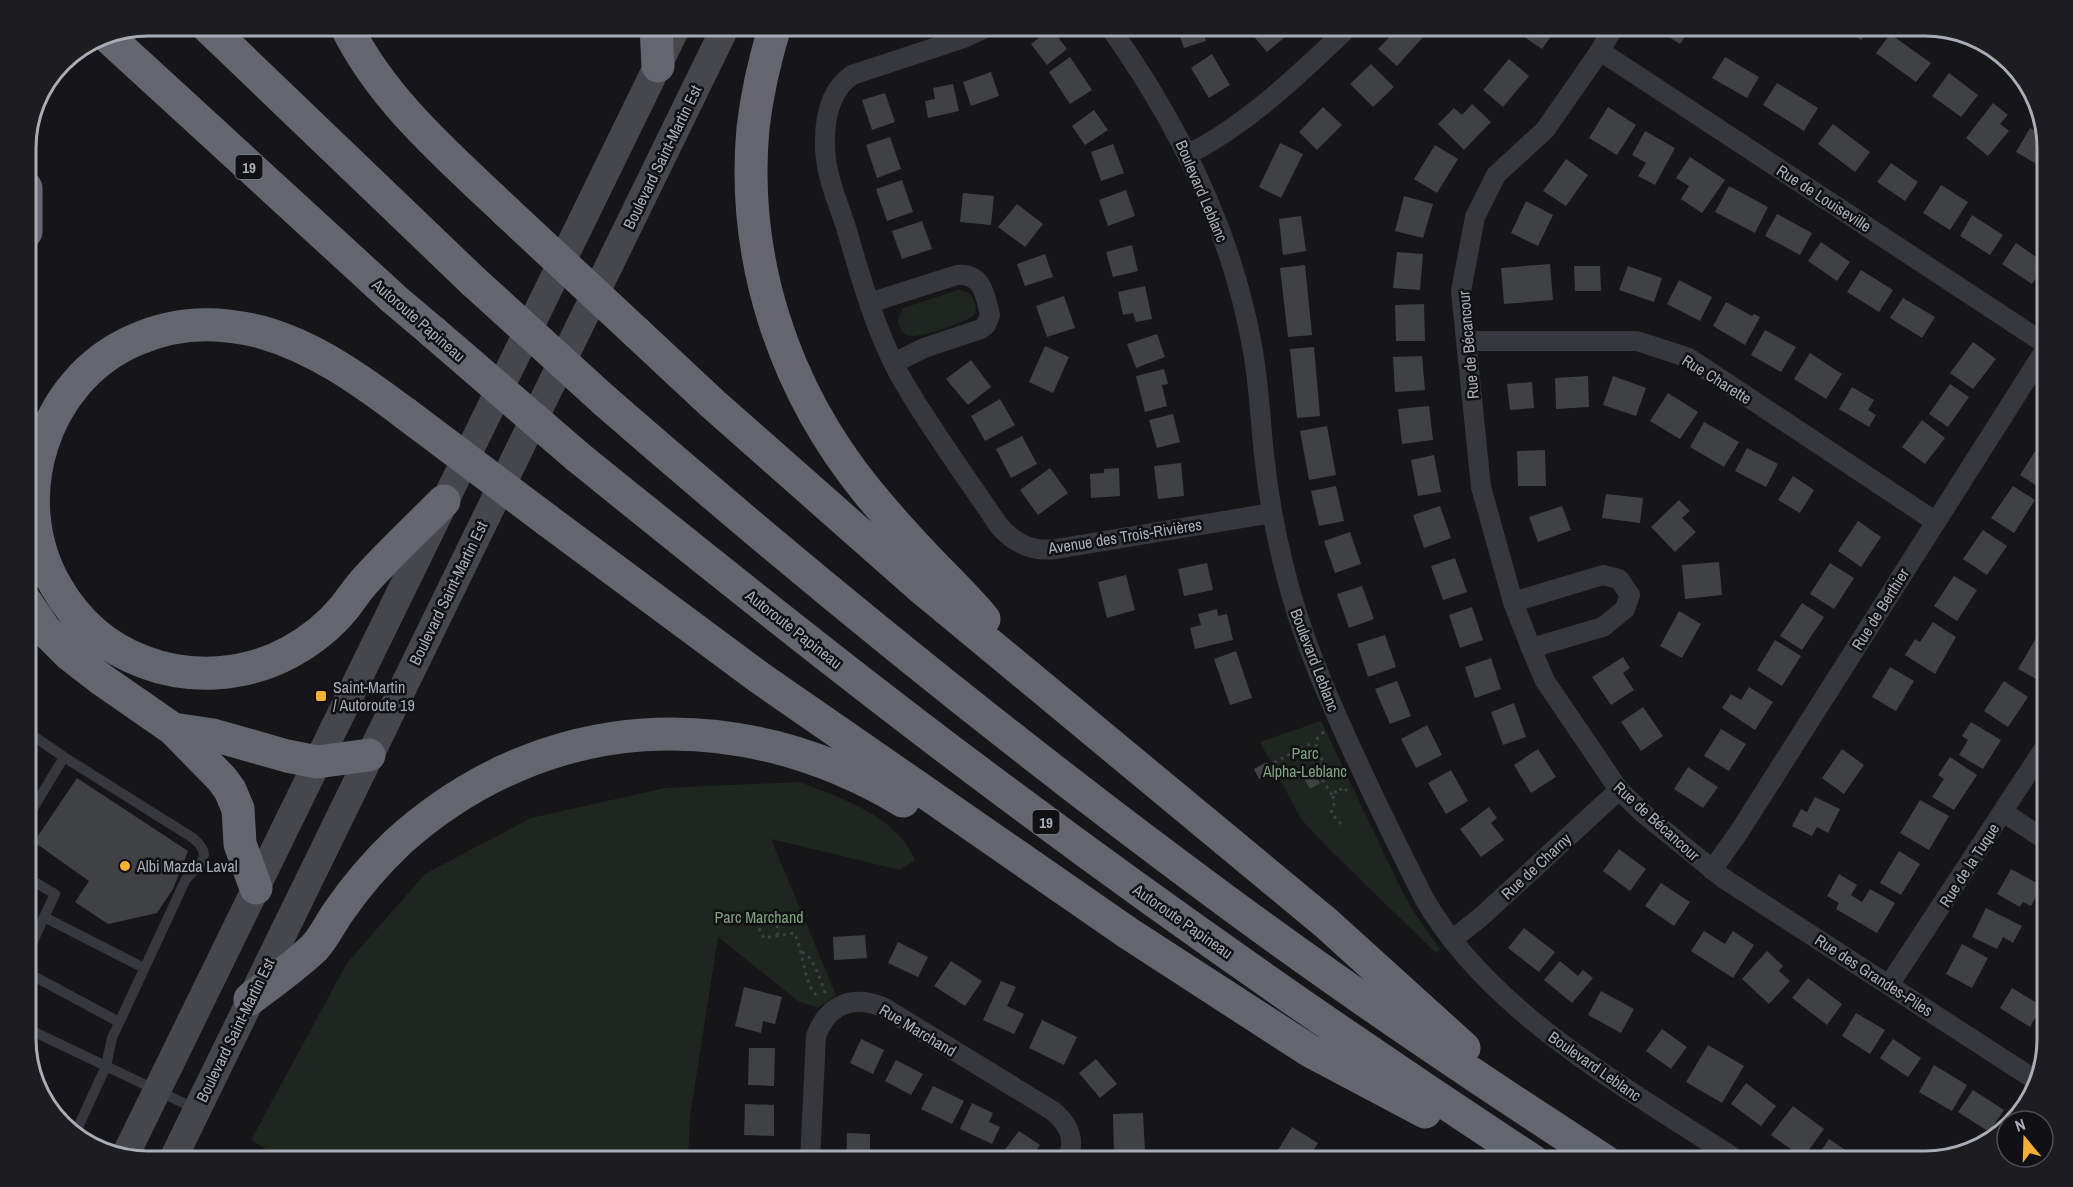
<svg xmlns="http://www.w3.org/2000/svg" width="2073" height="1187" font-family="'Archivo Narrow',sans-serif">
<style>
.green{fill:#1e261f}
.building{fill:#404145}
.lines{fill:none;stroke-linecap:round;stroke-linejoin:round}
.path{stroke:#3d3f44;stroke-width:3;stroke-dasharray:3 4.5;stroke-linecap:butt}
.lane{stroke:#37383d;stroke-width:10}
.street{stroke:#37383d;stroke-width:20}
.secondary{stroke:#45474d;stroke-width:28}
.highway{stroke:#63666e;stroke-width:33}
.highway-bridge{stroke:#63666e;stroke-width:33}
.poi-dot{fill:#f2b134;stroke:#111113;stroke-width:2}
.labels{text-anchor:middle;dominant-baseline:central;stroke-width:5;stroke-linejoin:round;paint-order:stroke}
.shield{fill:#111113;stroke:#7b7e86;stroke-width:1.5}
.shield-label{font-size:15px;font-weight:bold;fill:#a8adb8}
.street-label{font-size:16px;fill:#a8adb8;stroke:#111113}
.poi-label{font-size:16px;fill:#a8adb8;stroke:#111113;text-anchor:start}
.park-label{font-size:16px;fill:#7fa381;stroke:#111113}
.rim{fill:none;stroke:#a8adb8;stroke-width:3}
</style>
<rect width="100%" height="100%" fill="#161618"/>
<path class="green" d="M958,290C972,291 976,300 976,313L972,317C961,323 917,340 907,335C901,332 898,325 898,319L903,308Z
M1321,721L1402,891L1412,909L1440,949L1436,953L1329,849L1301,819L1260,742Z
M800,782C842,799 896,815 915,860L900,870L771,839L836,995L818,1008L798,1001L718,937L690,1117L688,1161H285L251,1140L347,963L425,874L531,818L665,788Z"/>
<path class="building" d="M1176,26H1201L1206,41L1184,48Z
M1260,26H1298L1267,52L1251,33Z
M1400,26H1412L1424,36L1397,66L1378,49Z
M1531,26H1558L1542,49L1523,36Z
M1664,26H1692L1680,44L1661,32Z
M1841,26H1872L1861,40Z
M1051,28L1067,49L1047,65L1031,44Z
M1890,34L1931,63L1916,82L1876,53Z
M1212,54L1230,85L1209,98L1191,68Z
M1070,57L1092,90L1070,104L1049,72Z
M1725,57L1759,77L1747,98L1712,78Z
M1509,59L1529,76L1503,107L1483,90Z
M1371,64L1394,87L1373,107L1350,84Z
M991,72L999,96L971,106L963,82Z
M1949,73L1978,95L1961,117L1932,96Z
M1777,83L1818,108L1804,131L1763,105Z
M953,84L959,111L928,118L925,101L935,99L933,88Z
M885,93L895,122L872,130L862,100Z
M1993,103L2008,115L2000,124L2009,131L1988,156L1966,138Z
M1472,104L1491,122L1464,150L1438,124L1454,108L1462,115Z
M1323,107L1342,125L1317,150L1299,132Z
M1608,107L1636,125L1617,155L1589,138Z
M1094,110L1108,130L1085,145L1072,126Z
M1833,124L1870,152L1855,172L1818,144Z
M2030,128L2047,138V170L2016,152Z
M1645,131L1675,148L1655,185L1638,176L1646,163L1632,155Z
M890,137L901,169L877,178L866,145Z
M1280,143L1303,154L1281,198L1259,187Z
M1113,144L1124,173L1101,181L1091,152Z
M1435,145L1458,159L1437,193L1414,179Z
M1690,157L1725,180L1702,213L1681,199L1689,186L1676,178Z
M1566,159L1588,175L1566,206L1543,191Z
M1891,163L1918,182L1905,201L1877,182Z
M902,180L913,212L887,221L876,189Z
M1941,185L1968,202L1950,230L1923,213Z
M1729,186L1768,207L1755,233L1715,212Z
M1126,190L1135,216L1108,226L1099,200Z
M963,193L994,196L991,225L960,222Z
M1404,196L1433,204L1423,238L1395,231Z
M1526,201L1553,215L1538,246L1511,233Z
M1017,204L1043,224L1025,247L998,227Z
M1777,214L1812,233L1800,255L1765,236Z
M1972,215L2003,235L1990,255L1960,236Z
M1301,216L1306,251L1283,255L1279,219Z
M922,221L932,249L902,259L892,231Z
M1821,242L1850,262L1837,281L1808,261Z
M2016,243L2046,264L2032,284L2002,264Z
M1132,245L1138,271L1113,277L1106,252Z
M1397,252L1423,254L1420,290L1393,288Z
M1045,254L1053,277L1025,286L1017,264Z
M1550,264L1553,300L1504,304L1501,268Z
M1305,265L1312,335L1288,337L1280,268Z
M1574,266H1600L1601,291H1575Z
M1628,266L1662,278L1654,302L1619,290Z
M1861,270L1893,290L1879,312L1847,292Z
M1679,280L1712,297L1700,321L1667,304Z
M1145,286L1152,319L1136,322L1133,313L1123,315L1118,292Z
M1064,296L1075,328L1047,337L1036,306Z
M1903,298L1935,317L1922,338L1890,318Z
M1726,302L1752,316L1754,314L1760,317L1745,345L1713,326Z
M1424,304L1425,341H1396L1395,305Z
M1765,330L1796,347L1781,372L1751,355Z
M1157,334L1165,357L1136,368L1127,344Z
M1973,342L1996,359L1973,389L1950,373Z
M1045,346L1069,357L1053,393L1029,382Z
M1314,347L1320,416L1297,418L1290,349Z
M1810,353L1842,374L1826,399L1794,379Z
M1422,356L1425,390L1395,392L1393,357Z
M971,360L991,387L968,405L946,379Z
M1164,369L1168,384L1162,385L1167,406L1145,412L1136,376Z
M1588,376L1589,407L1556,409L1555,378Z
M1613,376L1646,388L1636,416L1603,405Z
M1532,382L1534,408L1510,410L1507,384Z
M1950,384L1969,397L1948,427L1929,414Z
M1852,387L1874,400L1868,410L1876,415L1869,427L1839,409Z
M1668,393L1698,412L1680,439L1650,421Z
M1000,399L1015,425L985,441L971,416Z
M1429,406L1433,440L1402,444L1398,409Z
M1173,414L1180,442L1157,448L1149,420Z
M1922,420L1945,438L1925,464L1902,447Z
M1704,422L1739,442L1724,467L1690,447Z
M1327,426L1336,475L1309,480L1300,431Z
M1022,436L1037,464L1011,478L996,449Z
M2039,445L2047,450V477L2040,488L2020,475Z
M1747,448L1778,464L1766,487L1735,471Z
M1545,450L1546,486H1518L1517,451Z
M1434,455L1441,492L1418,496L1411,460Z
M1181,463L1184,496L1158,499L1154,466Z
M1050,468L1068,493L1038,515L1020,490Z
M1119,468L1120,496L1091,498L1090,474L1104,473V469Z
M1793,476L1814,490L1800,513L1778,500Z
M1336,486L1344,521L1319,526L1311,491Z
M2013,486L2035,500L2014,533L1991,518Z
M1606,494L1643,498L1640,523L1602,518Z
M1679,500L1690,511L1682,518L1696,532L1675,552L1651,527Z
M1440,506L1451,538L1424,548L1413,515Z
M1562,506L1571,530L1538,542L1529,517Z
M1858,521L1881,537L1861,567L1838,551Z
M1983,530L2007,546L1987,575L1963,559Z
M1350,532L1361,564L1335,573L1324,541Z
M1455,558L1467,592L1443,600L1431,566Z
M1719,562L1722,595L1685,599L1682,565Z
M1207,563L1213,590L1184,596L1178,569Z
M1830,563L1854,578L1834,609L1810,594Z
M1126,575L1135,610L1107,618L1098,582Z
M1954,576L1977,590L1957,621L1934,606Z
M1362,586L1374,619L1349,628L1337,594Z
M1802,603L1824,617L1802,650L1780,636Z
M1472,607L1483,640L1460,648L1449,615Z
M1217,609L1218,616L1227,614L1233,640L1195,649L1190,628L1201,625L1198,614Z
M1679,611L1701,624L1682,658L1660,646Z
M1933,622L1956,637L1935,674L1905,655L1915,639L1920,642Z
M1385,635L1396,667L1368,677L1357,644Z
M2036,638L2047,644V667L2040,681L2018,669Z
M1775,640L1801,656L1782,686L1757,670Z
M1236,651L1252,698L1230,705L1214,659Z
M1623,657L1630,668L1623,673L1634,690L1611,705L1592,677Z
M1491,658L1501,689L1475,698L1465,667Z
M1890,667L1914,681L1896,711L1872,697Z
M1397,681L1411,716L1390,724L1375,689Z
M2004,681L2028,697L2008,727L1984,711Z
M1749,687L1773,702L1755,730L1722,708L1731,694L1741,700Z
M1514,703L1526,737L1503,745L1491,712Z
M1643,707L1663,736L1641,751L1621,722Z
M1971,722L2001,740L1983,769L1959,755L1968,740L1962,736Z
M1427,725L1442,755L1416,768L1401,739Z
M1721,729L1746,744L1729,771L1704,756Z
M1538,749L1556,777L1531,793L1514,765Z
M1842,749L1864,765L1844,794L1822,778Z
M1950,757L1977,775L1954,810L1932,797L1944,779L1938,775Z
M1267,762L1272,773L1259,779L1254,769Z
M1688,767L1718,787L1703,808L1674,789Z
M1451,770L1468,801L1446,814L1428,783Z
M1314,773L1320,783L1310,789L1304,779Z
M77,778L188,851L173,889L157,913L108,924L75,902L89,881L34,842Z
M1815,797L1840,809L1828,833L1817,827L1812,836L1792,826L1801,809L1807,812Z
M1920,800L1949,816L1929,850L1900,833Z
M1489,807L1497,818L1491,823L1504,840L1481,857L1460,829Z
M1619,849L1646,869L1630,891L1603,871Z
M1899,851L1920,864L1901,895L1880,883Z
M2011,869L2042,886L2031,906L2023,902L2020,907L1997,894Z
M1839,874L1857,885L1851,895L1862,902L1870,889L1895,903L1877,933L1836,909L1839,903L1827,896Z
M1661,883L1690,902L1674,926L1645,906Z
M1986,908L2022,926L2013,943L2003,937L1997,949L1972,937Z
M1524,928L1555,952L1539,972L1508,948Z
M1704,931L1725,944L1733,931L1754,945L1733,978L1691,951Z
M865,935L867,958L834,960L833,937Z
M898,942L928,957L918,977L888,963Z
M1962,944L1988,958L1972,988L1946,974Z
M1767,951L1783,966L1779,971L1790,981L1769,1004L1742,979Z
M951,961L982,981L965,1006L934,986Z
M1560,961L1578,976L1583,970L1593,978L1572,1003L1544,980Z
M1808,978L1842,1004L1827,1025L1792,998Z
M1001,981L1016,987L1007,1006L1024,1014L1014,1034L983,1020Z
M744,987L782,997L775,1024L763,1021L761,1033L735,1026Z
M2012,988L2042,1006L2030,1027L2000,1008Z
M1601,991L1634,1009L1621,1033L1588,1015Z
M1856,1013L1885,1030L1870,1054L1842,1036Z
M1042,1020L1077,1037L1064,1065L1029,1048Z
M1662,1029L1687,1047L1671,1069L1646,1051Z
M861,1039L884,1050L873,1074L850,1063Z
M1893,1039L1921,1058L1908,1077L1880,1058Z
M1708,1045L1744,1066L1722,1103L1686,1082Z
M749,1048H775L774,1086L748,1085Z
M1096,1059L1117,1084L1100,1098L1079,1073Z
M896,1060L923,1074L911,1095L885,1081Z
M1934,1065L1967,1085L1952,1111L1919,1092Z
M1746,1083L1776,1106L1761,1126L1731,1104Z
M933,1086L964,1101L952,1124L921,1109Z
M1973,1090L2004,1110L1989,1132L1958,1112Z
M972,1103L993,1113L989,1122L1000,1127L992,1144L960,1129Z
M745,1104L774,1105V1136L744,1135Z
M1793,1106L1824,1129L1803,1158L1771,1135Z
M1143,1113L1145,1152L1114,1153L1113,1114Z
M1292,1127L1318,1143L1307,1161H1275L1272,1160Z
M1019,1131L1040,1145L1029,1161H1016L1003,1152Z
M847,1133L870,1134V1161H846Z
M1829,1139L1862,1161H1814Z
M743,1150L773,1154L772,1161H742Z"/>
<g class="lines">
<path class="path" d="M1324,732C1310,741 1317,751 1324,763L1315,768L1332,795
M1270,768L1271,764L1314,742
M1341,824L1331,813L1335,801L1332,795L1340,788L1342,792L1350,788
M752,915L764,938L794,933C805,953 802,983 819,998
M777,925L778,935
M802,952C815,958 820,981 826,995"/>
<path class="lane" d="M26,731L64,757
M26,820L64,757L193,838C214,856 201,863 186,879L112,1038L106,1066L75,1134
M26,877L55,894L44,917L144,968
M26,957L44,917
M26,972L119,1022
M26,1028L196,1109"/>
<path class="street" d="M990,26L964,38L852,75C829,91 824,122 825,149C826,174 837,201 845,224C860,275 874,327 899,374C928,426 966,476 999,526C1015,544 1033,552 1056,549L1272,513
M1109,26C1178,123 1231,228 1252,346C1259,382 1260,419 1264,454C1268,494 1275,532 1285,571C1300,633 1326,693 1353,752C1376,802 1400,851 1425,900C1491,1014 1631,1091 1739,1161
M1614,26L1600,51L1545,130L1496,175L1475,217L1461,291L1481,487L1513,602L1531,648L1545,681L1619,790L1644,814L1723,878L2037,1081
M1600,51L2047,345
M1189,154C1251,122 1300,73 1350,26
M869,303L957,275C983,273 985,295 990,315L986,325L981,329L924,348L894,363
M1466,341H1637L1689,358L1936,522
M1513,602L1603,575L1619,579L1630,595L1625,609L1603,627L1531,648
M2003,812L2047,841
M1712,870L1739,832L2047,347
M1452,940L1482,916L1619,790
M1889,985L2047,744
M810,1161L816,1036C828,1004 852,995 883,1007L1053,1111C1070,1125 1076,1140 1067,1161"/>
<path class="secondary" d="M125,1156L677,26
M172,1161L726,26"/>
<path class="highway" d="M207,26L473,281
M346,26C382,100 448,156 507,212
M656,26L658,66
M775,26C765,59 757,93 753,128C741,259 784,389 867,491C889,518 913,544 937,569C953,585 969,601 984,619
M105,34L394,299L433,332
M26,188V232
M637,333L713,404L918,585L1326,923L1464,1048
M605,401C807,577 1014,745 1230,904C1352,994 1478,1079 1605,1161
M406,414C362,381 315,347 261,332C219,321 175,322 135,340C42,380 6,500 56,586C76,621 106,648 144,662C191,680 246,676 290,652C310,641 330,625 344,608C351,599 357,590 364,582C389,554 417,528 444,501
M578,457C709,563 841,669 976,770C1158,907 1344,1037 1533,1161
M547,520L760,678L1128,933L1310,1051L1425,1112
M26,602L45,630L70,655L101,679L173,729L222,779L230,790L238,809L240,844L256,888
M173,729L213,735L287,756L317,762L369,755
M250,999C271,983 294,967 314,948C324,938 331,922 339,911C357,885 376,863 398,842C545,710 737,702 903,801"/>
<path class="highway-bridge" d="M507,212L637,333
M473,281L605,401
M433,332L578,457
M406,414L547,520"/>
</g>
<g class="poi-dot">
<rect x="315" y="690" width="12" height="12" rx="3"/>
<circle cx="125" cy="866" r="6"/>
</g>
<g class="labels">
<g class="shield">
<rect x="235.5" y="155" width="27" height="24" rx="4.5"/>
<rect x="1032.5" y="810" width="27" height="24" rx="4.5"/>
</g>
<g class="shield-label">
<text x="249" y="167">19</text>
<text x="1046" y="822">19</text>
</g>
<g class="street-label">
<text transform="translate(662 157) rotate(-64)">Boulevard Saint-Martin Est</text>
<text transform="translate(1202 191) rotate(67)">Boulevard Leblanc</text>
<text transform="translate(1824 198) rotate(33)">Rue de Louiseville</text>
<text transform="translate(419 320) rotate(41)">Autoroute Papineau</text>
<text transform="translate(1468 345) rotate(-95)">Rue de Bécancour</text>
<text transform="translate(1717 379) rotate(32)">Rue Charette</text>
<text transform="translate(1125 536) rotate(-9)">Avenue des Trois-Rivières</text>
<text transform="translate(448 593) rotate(-64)">Boulevard Saint-Martin Est</text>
<text transform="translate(1880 609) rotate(-58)">Rue de Berthier</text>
<text transform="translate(794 629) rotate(38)">Autoroute Papineau</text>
<text transform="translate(1315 660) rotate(69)">Boulevard Leblanc</text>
<text transform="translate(1657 821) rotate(42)">Rue de Bécancour</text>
<text transform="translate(1969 865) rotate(-57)">Rue de la Tuque</text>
<text transform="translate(1536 866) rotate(-43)">Rue de Charny</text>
<text transform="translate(1183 921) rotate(35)">Autoroute Papineau</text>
<text transform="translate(1874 975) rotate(33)">Rue des Grandes-Piles</text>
<text transform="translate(235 1030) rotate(-64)">Boulevard Saint-Martin Est</text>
<text transform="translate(918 1030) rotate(31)">Rue Marchand</text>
<text transform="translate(1595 1066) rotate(35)">Boulevard Leblanc</text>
</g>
<g class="poi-label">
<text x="333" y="687">Saint-Martin<tspan x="333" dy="18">/ Autoroute 19</tspan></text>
<text x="137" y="866">Albi Mazda Laval</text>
</g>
<g class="park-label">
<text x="1305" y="753">Parc<tspan x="1305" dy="18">Alpha-Leblanc</tspan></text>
<text x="759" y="917">Parc Marchand</text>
</g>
</g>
<path d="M0 0H2073V1187H0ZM148 36H1925A112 112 0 0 1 2037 148V1039A112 112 0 0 1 1925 1151H148A112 112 0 0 1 36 1039V148A112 112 0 0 1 148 36Z" fill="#1d1d20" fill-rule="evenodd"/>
<path class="rim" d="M148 36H1925A112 112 0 0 1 2037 148V1039A112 112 0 0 1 1925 1151H148A112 112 0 0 1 36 1039V148A112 112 0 0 1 148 36Z"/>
<g transform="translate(2025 1139) rotate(341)"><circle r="28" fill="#111113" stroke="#4d4f55" stroke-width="1.5"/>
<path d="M0-4.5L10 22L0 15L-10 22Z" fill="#f2b134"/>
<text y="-9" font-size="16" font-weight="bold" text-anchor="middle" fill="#a8adb8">N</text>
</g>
</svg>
